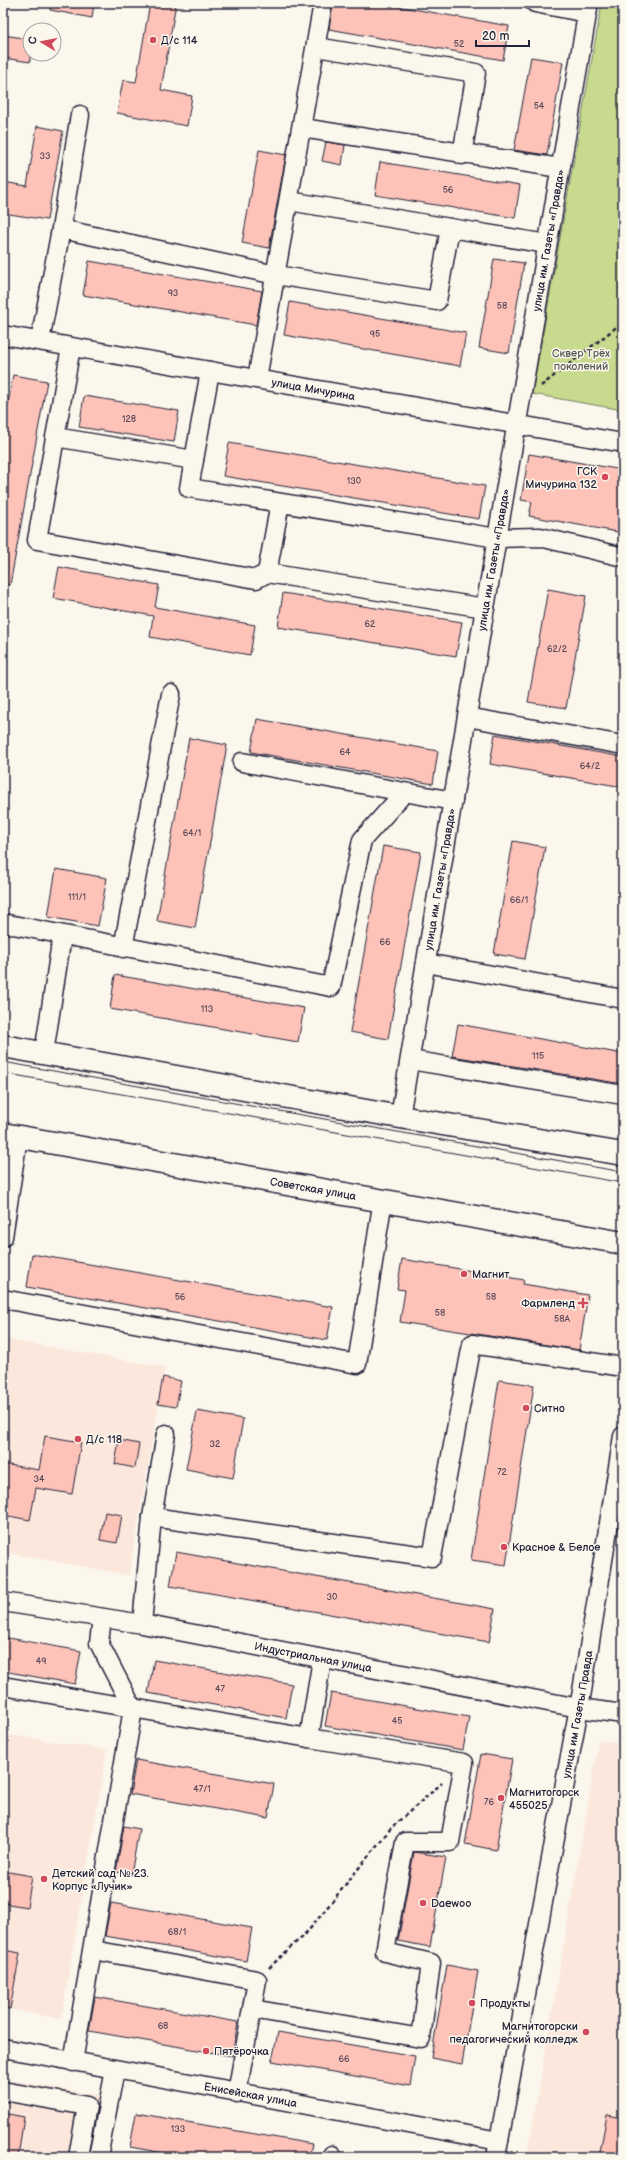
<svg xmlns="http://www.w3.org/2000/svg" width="626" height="2160" font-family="'Balsamiq Sans',sans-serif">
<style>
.built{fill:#fce7dc}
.green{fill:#c8da8e;stroke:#757e64}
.building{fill:#fdc2b8;stroke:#22223b}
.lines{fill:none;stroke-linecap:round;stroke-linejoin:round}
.minor-casing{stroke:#22223b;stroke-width:21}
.major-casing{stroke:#22223b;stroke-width:25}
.path{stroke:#22223b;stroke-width:2.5;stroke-dasharray:4 3;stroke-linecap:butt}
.minor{stroke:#fbf7ec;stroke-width:18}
.major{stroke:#fbf7ec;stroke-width:22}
.tram{stroke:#22223b;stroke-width:1}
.poi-dot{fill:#d1495b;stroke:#fbf7ec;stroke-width:1.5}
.labels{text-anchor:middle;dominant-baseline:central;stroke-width:3;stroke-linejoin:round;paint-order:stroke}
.number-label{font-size:9px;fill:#594a5a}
.poi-label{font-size:11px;fill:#22223b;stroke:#fbf7ec;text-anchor:start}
.street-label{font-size:11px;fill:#22223b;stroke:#fbf7ec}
.park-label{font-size:11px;fill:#545954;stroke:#fbf7ec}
</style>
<rect width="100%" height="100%" fill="#fbf7ec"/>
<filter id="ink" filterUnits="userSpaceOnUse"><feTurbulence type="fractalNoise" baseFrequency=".025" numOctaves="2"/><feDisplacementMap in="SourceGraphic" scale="8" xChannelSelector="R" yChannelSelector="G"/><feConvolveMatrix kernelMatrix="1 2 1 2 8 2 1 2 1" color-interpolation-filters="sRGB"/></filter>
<g filter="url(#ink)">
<path class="built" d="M3,1339L165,1367L129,1575L3,1552Z
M3,1734L107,1750L61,2019L3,2008Z
M599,1740L623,1744V2157H527Z
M3,2079L104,2096L93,2157H3Z"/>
<path class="green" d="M602,3H623V410L532,394Z"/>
<path class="building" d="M51,3H94L92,18L50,10Z
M150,3H176L161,90L192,96L187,126L117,113L123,80L136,82Z
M333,3H379L509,26L503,60L329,29Z
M3,35L30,39V62L3,58Z
M531,57L563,62L547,155L514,150Z
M37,126L63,131L47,220L3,213V182L27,186Z
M326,142L345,145L342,165L322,161Z
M259,150L286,155L269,248L242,243Z
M380,162L520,185L515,218L375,195Z
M494,259L524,263L509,353L479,348Z
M89,261L262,291L256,325L83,295Z
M290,302L466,333L460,366L284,335Z
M13,375L47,381L10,585L3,584V433Z
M84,396L179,411L174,442L79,427Z
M229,443L485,486L479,519L223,476Z
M529,454L623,470V533L529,516L532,502L521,500Z
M59,567L159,585L155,607L255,625L250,655L150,637L153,616L53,598Z
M548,589L586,596L566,708L528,702Z
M283,593L462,622L456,656L278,627Z
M257,719L438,751L433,784L251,752Z
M495,734L623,757V787L490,764Z
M189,738L227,745L195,928L157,921Z
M513,841L545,847L525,959L494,954Z
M383,846L421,852L388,1039L350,1032Z
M56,869L107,878L98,926L48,917Z
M115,975L304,1008L298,1042L110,1009Z
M458,1024L623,1054V1084L452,1056Z
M32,1254L333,1307L327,1340L27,1287Z
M402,1259L524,1280L523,1284L588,1295L579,1350L400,1322L405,1290L397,1289Z
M163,1377L181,1381L176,1407L158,1404Z
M499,1380L534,1385L506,1565L471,1560Z
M197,1411L243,1419L233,1478L186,1469Z
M45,1436L81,1442L72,1494L36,1488L30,1520L3,1515V1464L39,1470Z
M119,1440L139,1444L135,1468L115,1464Z
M105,1512L122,1515L117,1543L100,1540Z
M176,1552L495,1609L489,1642L170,1586Z
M3,1637L81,1651L75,1684L3,1671Z
M154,1660L292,1684L286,1718L148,1693Z
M331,1693L469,1717L463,1750L325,1726Z
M481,1754L512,1759L496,1850L465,1844Z
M136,1760L274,1784L268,1818L130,1794Z
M124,1826L139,1829L131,1875L116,1872Z
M414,1852L446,1857L430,1947L398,1941Z
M3,1871L32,1876L27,1907L3,1903Z
M111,1903L252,1928L246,1961L105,1936Z
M3,1950L20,1953L10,2009L3,2008Z
M447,1965L478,1971L462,2064L431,2058Z
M95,1997L238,2022L232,2056L89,2031Z
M278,2032L415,2056L410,2086L272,2061Z
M3,2113L24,2117L18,2157H3Z
M136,2113L312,2144L309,2157H186L130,2147Z
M607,2115L623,2118V2157H599Z"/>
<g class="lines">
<g class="minor-casing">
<g id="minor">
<path d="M535,3L587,13"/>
<path d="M316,47L476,73L462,155"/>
<path d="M302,128L560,168"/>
<path d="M289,201L450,228"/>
<path d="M61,229L80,115"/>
<path id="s1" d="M3,335L623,443"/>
<path d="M40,341L61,229L276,275L437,301L450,228L547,244"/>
<path d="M71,347L37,540L256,579L267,573L485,608"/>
<path d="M210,371L189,488L497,538L540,537L623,557"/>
<path d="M257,379L323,3"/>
<path d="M55,437L194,460"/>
<path d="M267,573L280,503"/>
<path d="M467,717L623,745"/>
<path d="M242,762L453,801"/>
<path d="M3,923L331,987L362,840L404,793"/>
<path d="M123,948L171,694"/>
<path d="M426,963L623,999"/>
<path d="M44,1053L62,936"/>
<path d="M410,1060L623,1095"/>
<path id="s2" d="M400,1117L485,608L589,3"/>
<path d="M3,1237L18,1137"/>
<path d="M3,1299L357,1364L383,1199"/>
<path d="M152,1517L432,1557L472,1344L623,1367"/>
<path id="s3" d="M3,1602L142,1624L579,1708L623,1714"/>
<path d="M142,1624L152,1517L166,1434"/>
<path d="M3,1686L309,1738L322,1659"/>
<path d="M93,1950L257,1980L237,2093"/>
<path d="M252,2009L421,2038L431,1963L385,1952L405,1842H450L464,1763L309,1738"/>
<path id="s4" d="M3,2048L499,2141"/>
<path d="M73,2062L133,1709L99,1643L102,1618"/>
<path d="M3,2091L87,2106L78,2157"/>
<path d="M98,2157L115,2070"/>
<path d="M331,2157L332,2155"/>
<path id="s5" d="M496,2157L582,1691L623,1436"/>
</g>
</g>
<g class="major-casing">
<g id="major">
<path d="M3,1046L400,1117L623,1154"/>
<path id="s6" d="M3,1134L623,1243"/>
</g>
</g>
<path class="path" d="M541,386L623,322
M269,1968L309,1930L391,1828L442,1783"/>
<use href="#minor" class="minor"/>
<use href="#major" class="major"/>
<path class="tram" d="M3,1062L623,1172
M3,1073L623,1183"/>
</g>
</g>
<g class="poi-dot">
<circle cx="153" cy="40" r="4"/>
<circle cx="605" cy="477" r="4"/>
<circle cx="464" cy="1274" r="4"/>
<path d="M581 1297h4v4h4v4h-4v4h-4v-4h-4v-4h4z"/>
<circle cx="526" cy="1408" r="4"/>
<circle cx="78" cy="1439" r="4"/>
<circle cx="504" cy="1547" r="4"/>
<circle cx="501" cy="1798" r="4"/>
<circle cx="44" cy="1879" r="4"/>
<circle cx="423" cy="1903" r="4"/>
<circle cx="472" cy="2003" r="4"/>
<circle cx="586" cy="2032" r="4"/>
<circle cx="206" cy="2051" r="4"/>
</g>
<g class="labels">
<g class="number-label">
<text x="459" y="44">52</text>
<text x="539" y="106">54</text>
<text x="45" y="156">33</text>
<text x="448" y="190">56</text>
<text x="173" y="293">93</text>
<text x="502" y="306">58</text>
<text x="375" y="334">95</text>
<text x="129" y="419">128</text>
<text x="354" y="481">130</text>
<text x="370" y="624">62</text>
<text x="557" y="649">62/2</text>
<text x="345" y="752">64</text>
<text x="590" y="766">64/2</text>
<text x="192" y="833">64/1</text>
<text x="77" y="897">111/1</text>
<text x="519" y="900">66/1</text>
<text x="385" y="942">66</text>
<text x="207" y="1009">113</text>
<text x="538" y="1056">115</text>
<text x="180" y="1297">56</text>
<text x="491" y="1297">58</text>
<text x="440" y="1313">58</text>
<text x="562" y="1319">58А</text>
<text x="215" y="1444">32</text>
<text x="502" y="1472">72</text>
<text x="39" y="1479">34</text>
<text x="332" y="1597">30</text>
<text x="41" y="1661">49</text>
<text x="220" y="1689">47</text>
<text x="397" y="1721">45</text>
<text x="202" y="1789">47/1</text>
<text x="489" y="1802">76</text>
<text x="177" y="1932">68/1</text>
<text x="163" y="2026">68</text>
<text x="344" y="2059">66</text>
<text x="178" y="2129">133</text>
</g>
<g class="poi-label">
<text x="161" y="40">Д/с 114</text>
<text x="597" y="471" text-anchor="end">ГСК<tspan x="597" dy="13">Мичурина 132</tspan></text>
<text x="472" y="1274">Магнит</text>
<text x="575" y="1303" text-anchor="end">Фармленд</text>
<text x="534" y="1408">Ситно</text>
<text x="86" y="1439">Д/с 118</text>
<text x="512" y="1547">Красное &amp; Белое</text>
<text x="509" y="1792">Магнитогорск<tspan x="509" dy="13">455025</tspan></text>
<text x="52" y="1873">Детский сад № 23.<tspan x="52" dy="13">Корпус «Лучик»</tspan></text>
<text x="431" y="1903">Daewoo</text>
<text x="480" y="2003">Продукты</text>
<text x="578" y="2026" text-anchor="end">Магнитогорски<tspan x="578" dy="13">педагогический колледж</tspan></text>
<text x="214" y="2051">Пятёрочка</text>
</g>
<g class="street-label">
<text stroke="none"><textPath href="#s2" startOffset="889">улица им. Газеты «Правда»</textPath></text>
<text stroke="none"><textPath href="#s1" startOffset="315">улица Мичурина</textPath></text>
<text stroke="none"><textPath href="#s2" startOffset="565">улица им. Газеты «Правда»</textPath></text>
<text stroke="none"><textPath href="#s2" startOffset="241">улица им. Газеты «Правда»</textPath></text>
<text stroke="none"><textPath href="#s6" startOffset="315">Советская улица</textPath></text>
<text stroke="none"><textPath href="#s3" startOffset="315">Индустриальная улица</textPath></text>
<text stroke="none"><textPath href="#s5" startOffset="450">улица им Газеты Правда</textPath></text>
<text stroke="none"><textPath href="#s4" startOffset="252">Енисейская улица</textPath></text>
</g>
<g class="park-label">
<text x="581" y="353">Сквер Трёх<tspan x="581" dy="13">поколений</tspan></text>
</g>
</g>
<rect width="626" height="2160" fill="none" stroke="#fbf7ec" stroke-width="16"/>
<rect x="8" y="8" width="610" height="2144" fill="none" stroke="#22223b" stroke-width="1.5" filter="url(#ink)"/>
<g transform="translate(42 42) rotate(280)"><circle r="19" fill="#fbf7ec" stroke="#a4a2a5"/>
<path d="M0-3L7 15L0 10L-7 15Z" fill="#d1495b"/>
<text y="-6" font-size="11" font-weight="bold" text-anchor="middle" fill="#22223b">С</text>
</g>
<path d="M476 40v6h53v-6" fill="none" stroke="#22223b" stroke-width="2"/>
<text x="482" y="40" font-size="12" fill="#22223b" stroke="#fbf7ec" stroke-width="3" paint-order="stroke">20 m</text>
</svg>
